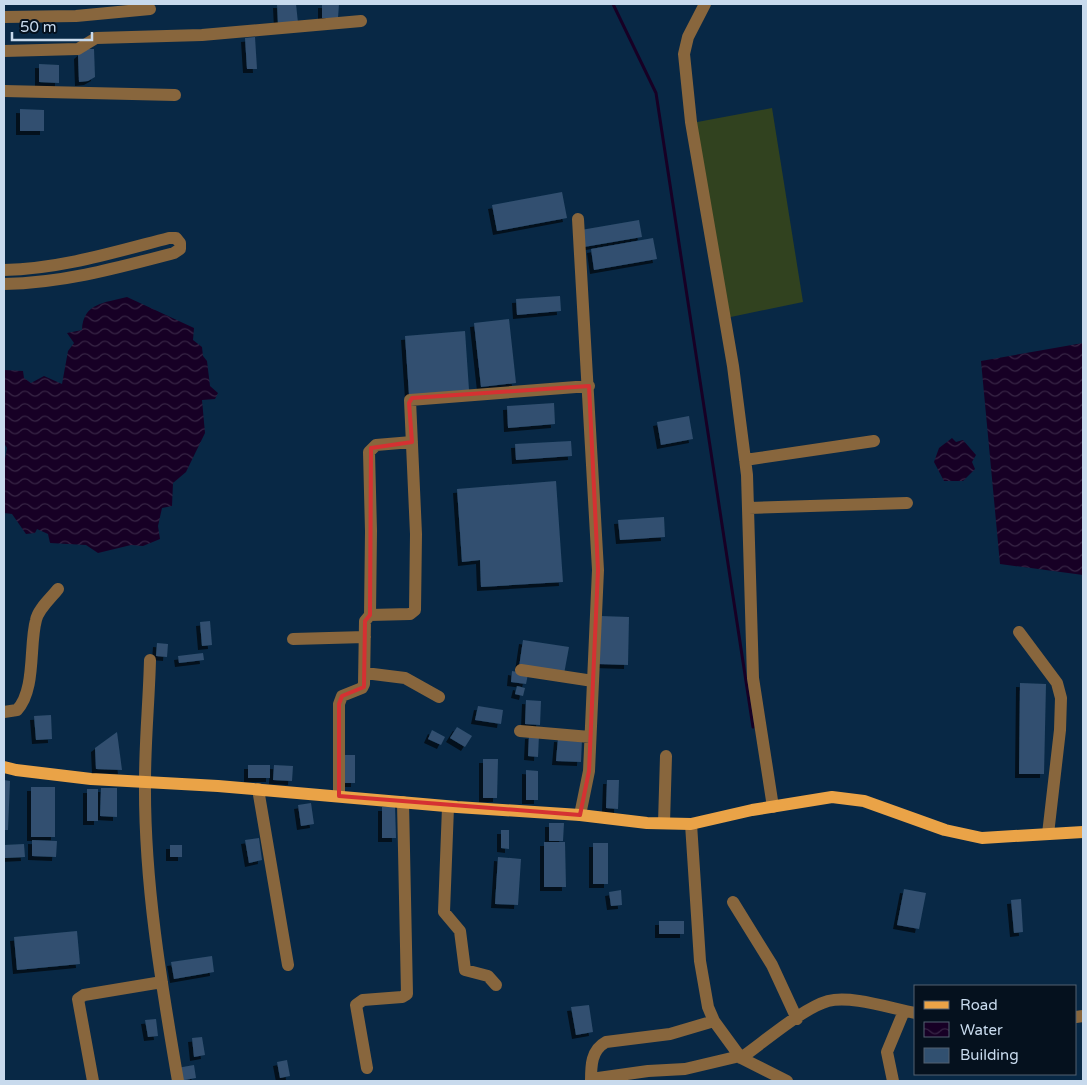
<svg xmlns="http://www.w3.org/2000/svg" width="1087" height="1085" font-family="'Varela Round',sans-serif">
<style>
.garden{fill:#31421f}
.water{fill:url(#water-waves)}
.lines{fill:none;stroke-linecap:round;stroke-linejoin:round}
.stream{stroke:#170025;stroke-width:3}
.building{fill:#315070;filter:url(#shadow)}
.minor{stroke:#88663d;stroke-width:12}
.major{stroke:#eaa347;stroke-width:12}
.marked{fill:none;stroke:#d53132;stroke-width:4;stroke-linejoin:round}
</style>
<defs>
<pattern id="water-waves" width="16" height="10" patternUnits="userSpaceOnUse" patternTransform="scale(1.25)"><rect width="16" height="10" fill="#170025"/><path d="M0 5q4-4 8 0t8 0" fill="none" stroke="#372545"/></pattern>
<filter id="shadow"><feDropShadow dx="-4" dy="4" stdDeviation="0" flood-color="#0009"/></filter>
</defs>
<rect width="100%" height="100%" fill="#082845"/>
<path class="garden" d="M772,108L803,302L726,318L692,123Z"/>
<path class="water" d="M127,297L194,328L193,340L202,347L203,356L207,361L210,386L218,393L215,399L202,400L205,433L186,472L173,483L172,506L162,508L158,526L160,539L143,546L131,545L98,553L86,545L50,543L48,534L37,529L35,533L26,534L12,514L4,513V464L7,448L4,443V370L23,371L24,378L31,383L44,376L62,384L68,351L74,343L67,333L82,330C83,303 104,303 127,297Z
M1083,343V575L1000,564L981,361Z
M952,438L956,442L963,440L976,455L972,462L975,469L963,481H944L934,462L939,448Z"/>
<g class="lines">
<path class="stream" d="M613,4L656,93L753,727"/>
</g>
<path class="building" d="M277,4H296L298,23L278,24Z
M322,4H339L338,18H322Z
M255,37L257,69H247L245,38Z
M85,49H94L95,77L88,81L79,82L78,55Z
M39,64L59,65V83L39,82Z
M20,109L44,110V131H20Z
M562,192L567,218L497,231L492,205Z
M639,220L642,237L584,247L581,230Z
M653,238L657,259L594,270L591,249Z
M560,296L561,311L517,315L516,299Z
M509,319L516,383L481,387L474,323Z
M465,331L469,390L409,395L405,336Z
M554,403L555,424L508,428L507,406Z
M689,416L693,439L661,445L657,422Z
M571,441L572,456L516,460L515,444Z
M556,481L563,582L481,587L480,560L462,562L457,489Z
M664,517L665,537L620,540L618,520Z
M600,616L629,617L628,665L598,664Z
M210,621L212,645L202,646L200,622Z
M523,640L569,647L564,674L519,667Z
M157,643L168,644L167,657L156,656Z
M203,653L204,660L179,663L178,656Z
M512,671L528,674L526,684L511,682Z
M1020,683L1046,684L1044,774H1019Z
M517,686L525,688L523,696L515,694Z
M526,700L541,701L540,725L525,724Z
M478,706L503,710L501,724L475,720Z
M51,715L52,739L36,740L34,716Z
M457,727L472,736L465,747L450,738Z
M432,730L445,737L441,745L428,739Z
M117,732L122,770L96,769L95,748Z
M529,735H539L538,757L528,756Z
M558,738L582,739L581,762L556,761Z
M341,755H355V783H341Z
M483,759H498L497,798H483Z
M248,765H270V778H248Z
M274,765L293,766L292,781L273,780Z
M526,770L538,771V800H526Z
M4,780L10,781L8,830H4Z
M607,780H619L618,809L606,808Z
M31,787H55V837H31Z
M101,788H117V817L100,816Z
M87,789H98V821H87Z
M311,803L314,824L301,826L298,805Z
M382,807H395L396,838H382Z
M549,823H564L563,841H549Z
M501,830H509V849L501,848Z
M259,838L262,860L249,863L245,840Z
M32,840L57,841L56,857L32,856Z
M544,842H565L566,887H544Z
M593,843H608V884H593Z
M24,844L25,857L5,858L4,845Z
M170,845H182V857H170Z
M498,857L521,859L518,905L495,904Z
M904,889L926,893L919,929L897,925Z
M621,890L622,905L611,906L609,892Z
M1021,899L1023,932L1014,933L1011,900Z
M659,921H684V934H659Z
M77,931L80,964L17,970L14,937Z
M212,956L214,972L174,979L171,962Z
M589,1005L593,1032L576,1035L571,1007Z
M156,1019L158,1036L148,1037L145,1020Z
M202,1037L205,1055L194,1057L192,1038Z
M287,1060L290,1076L280,1078L277,1062Z
M194,1065L196,1078L179,1081L177,1068Z"/>
<g class="lines">
<path class="minor" d="M705,4L688,37L684,54L691,122L733,366L747,475L753,678L773,807
M4,17L76,16L150,9
M4,51L78,49L96,38L202,35L361,21
M4,91L175,95
M578,219L598,570L589,771L580,815
M4,270C60,269 115,252 169,238H176L180,243V249L174,253C117,268 63,283 4,284
M745,460L874,441
M749,508L907,503
M370,615L371,531L369,452L376,445L412,442
M1019,632L1057,683L1061,698L1060,730L1048,834
M293,639L365,637
M150,660C149,700 145,740 145,781C144,881 161,982 178,1081
M521,670L593,681
M365,673L405,678L439,697
M4,712L17,710C36,690 29,645 36,620C38,609 51,598 58,589
M520,731L590,737
M258,789L288,965
M339,796V704L342,696L362,688L364,684L365,621L370,615L410,614L415,610L416,534L410,400L589,386
M448,807L444,912L460,931L465,970L488,976L496,985
M664,823L666,756
M691,824L700,961L708,1007L714,1021L741,1058L787,1081
M733,902L772,965L797,1019
M1076,1017L1083,1016
M741,1058C764,1042 803,1008 828,1001C852,995 892,1009 916,1013
M367,1068L356,1005L363,1000L402,997L407,994L403,802
M591,1079L648,1071L685,1069L740,1056
M93,1081L78,999L84,995L162,982
M591,1081C591,1066 591,1050 606,1042L670,1034L714,1021
M893,1081L887,1052L904,1011"/>
<path class="major" d="M4,767L16,770L91,779L218,786L457,807L580,815L647,823L691,824L752,810L832,797L864,801L945,830L982,838L1083,832"/>
</g>
<path class="marked" d="M589,386L598,570L589,771L580,815L339,796V704L342,696L364,687L365,621L370,615L371,448L412,442L409,403L412,398Z"/>
<rect width="1087" height="1085" fill="none" stroke="#c8daed" stroke-width="10"/>
<rect x="914" y="985" width="162" height="90" fill="#05111e" stroke="#536171"/>
<rect x="924" y="1001" width="25" height="8" fill="#eaa347" stroke="#536171"/>
<text x="960" y="1010" font-size="15" fill="#c8daed">Road</text>
<rect x="924" y="1022" width="25" height="15" fill="url(#water-waves)" stroke="#536171"/>
<text x="960" y="1035" font-size="15" fill="#c8daed">Water</text>
<rect x="924" y="1048" width="25" height="15" fill="#315070" stroke="#536171"/>
<text x="960" y="1060" font-size="15" fill="#c8daed">Building</text>
<path d="M12 32v8h80v-8" fill="none" stroke="#c8daed" stroke-width="2.5"/>
<text x="20" y="32" font-size="15" fill="#c8daed" stroke="#05111e" stroke-width="4" paint-order="stroke">50 m</text>
</svg>
